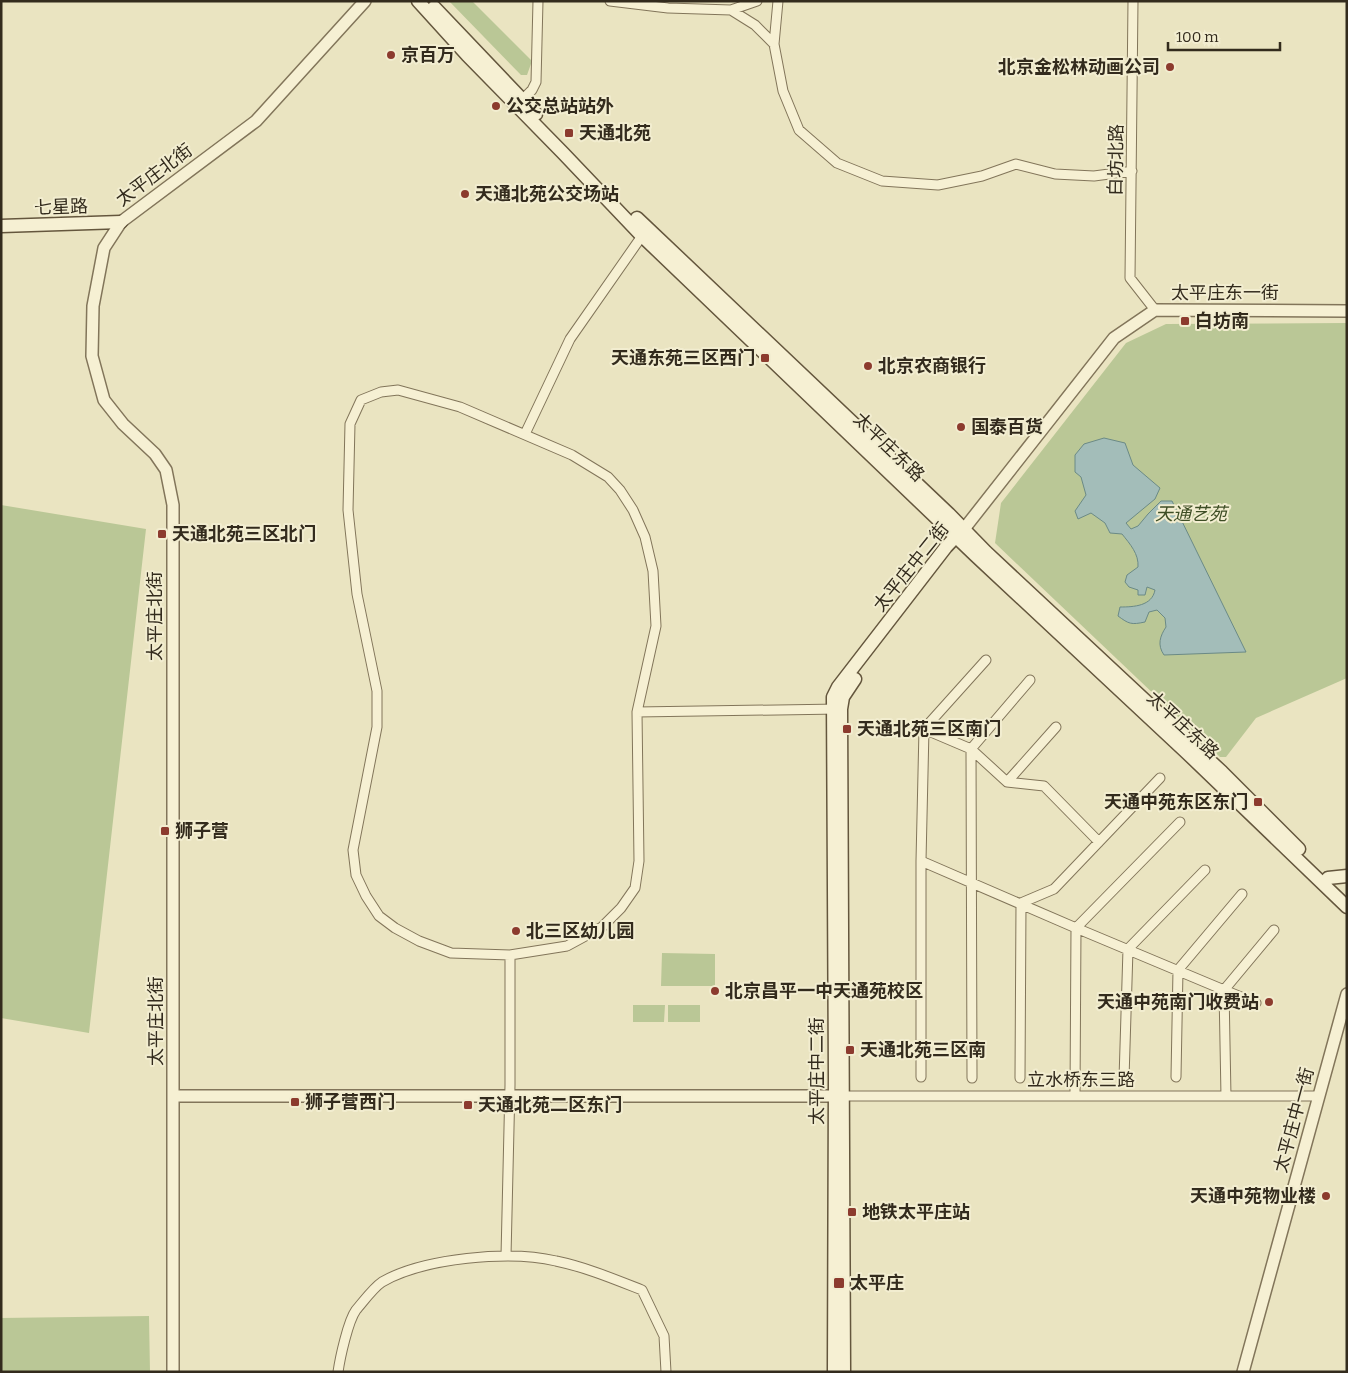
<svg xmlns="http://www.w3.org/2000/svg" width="1348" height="1373" font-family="Bitter,'Noto Sans SC',serif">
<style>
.green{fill:#bac796}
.water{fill:#a3bdb9;stroke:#6b8a86}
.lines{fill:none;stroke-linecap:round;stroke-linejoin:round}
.minor-casing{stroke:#82755a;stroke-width:11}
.tertiary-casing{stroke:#82755a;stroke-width:14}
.secondary-casing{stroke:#64563d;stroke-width:15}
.minor{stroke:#f6f0d3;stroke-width:9}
.tertiary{stroke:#f6f0d3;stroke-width:11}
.secondary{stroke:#f6f0d3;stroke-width:12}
.poi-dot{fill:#8c3b2e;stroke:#f2edd0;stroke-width:2}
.labels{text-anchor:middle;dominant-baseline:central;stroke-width:4;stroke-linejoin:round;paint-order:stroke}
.poi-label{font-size:18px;font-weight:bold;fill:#332b1d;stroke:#f2edd0;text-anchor:start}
.street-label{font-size:18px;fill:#332b1d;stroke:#f2edd0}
.park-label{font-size:18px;font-style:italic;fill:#3e4e25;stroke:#f2edd0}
</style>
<rect width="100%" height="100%" fill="#eae4c1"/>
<path class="green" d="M449,1H472L532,61L527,75H521Z
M1347,323V678L1256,718L1226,757H1220L995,543L1001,503L1126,343L1166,324Z
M1,505L146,529L89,1033L1,1018Z
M662,953L715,954V986H661Z
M633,1005H665L664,1022H633Z
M668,1005H700V1022H668Z
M149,1316L150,1372H1V1318Z"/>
<path class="water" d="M1104,438L1125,443L1133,465L1160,488L1155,499L1126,523L1131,529L1138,526L1148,514L1161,501H1172L1246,652L1164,655C1157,645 1160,636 1166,627L1165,618L1157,610L1149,612L1145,622C1131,625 1129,624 1118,616L1120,607C1134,607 1152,606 1155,590L1147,587L1145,595H1138V590L1129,587L1125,582L1127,575L1138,567C1139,554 1130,544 1122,534L1110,533L1105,523L1091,513L1078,519L1075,511L1086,495L1081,477L1075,472V455L1084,444Z"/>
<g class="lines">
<g class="minor-casing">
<path id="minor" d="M610,1L668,8L731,10L757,1
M778,1L774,44L783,91L799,130L837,163L882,181L938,185L982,176L1016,164L1055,174L1094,176L1132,171
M1133,1L1130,278L1155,310
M731,10L755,25L774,44
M520,102L532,90L536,82L538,1
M398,390L460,407L572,455L608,477L620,490L633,510L645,537L653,571L656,626L637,712L639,861L635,888L621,908L602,927L567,946L510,955L451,953L419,941L395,928L379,916L366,896L356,875L353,850L377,727V691L357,594L348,510L350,424L361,400L381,392Z
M525,434L570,339L644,233
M637,712L839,709
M924,729L971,749L1007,782L1056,727
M1007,782L1044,786L1099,842
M1180,822L1076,928L1224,990L1226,1096
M921,861L1076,928L1075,1096
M1256,1003L1224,990L1274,930
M921,1077V861L924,729L986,660
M1176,1077L1178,970L1242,894
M972,1078L971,749L1030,680
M1020,1078L1021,903L1054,889L1160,778
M1124,1079L1128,949L1205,870
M844,1096H1318
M506,1256L510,1085V955
M338,1372C340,1358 348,1321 356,1310C363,1302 373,1288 382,1282C423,1258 510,1250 556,1261C585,1267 614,1279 642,1290L664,1336L666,1372"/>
</g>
<g class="tertiary-casing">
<path id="tertiary" d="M964,529L1114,338L1155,310L1347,311
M174,1096H844
M173,1372V505L166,470L155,454L123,424L104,400L92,356L93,306L104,248L121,222L256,121L365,1
M1243,1372L1347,994"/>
</g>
<g class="secondary-casing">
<path id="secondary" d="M418,1L467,55L563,153L642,236L976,556L1186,752L1347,907
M434,7L536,114
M637,218L949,514L986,552L1222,772L1299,849
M1,226L121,222
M1328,878L1347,876
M834,1372L835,1079L833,697L838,687L946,547L962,530
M844,1372L841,709L843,697L855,679"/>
</g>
<use href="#minor" class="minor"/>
<use href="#tertiary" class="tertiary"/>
<use href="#secondary" class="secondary"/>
</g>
<g class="poi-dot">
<circle cx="391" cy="55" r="5"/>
<circle cx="1170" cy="67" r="5"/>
<circle cx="496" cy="106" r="5"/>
<rect x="564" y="128" width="10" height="10" rx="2.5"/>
<circle cx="465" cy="194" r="5"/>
<rect x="1180" y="316" width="10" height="10" rx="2.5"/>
<rect x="760" y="353" width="10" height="10" rx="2.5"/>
<circle cx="868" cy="366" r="5"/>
<circle cx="961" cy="427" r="5"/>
<rect x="157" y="529" width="10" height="10" rx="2.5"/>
<rect x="842" y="724" width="10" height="10" rx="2.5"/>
<rect x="1253" y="797" width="10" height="10" rx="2.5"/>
<rect x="160" y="826" width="10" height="10" rx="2.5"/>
<circle cx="516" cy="931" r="5"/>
<circle cx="715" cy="991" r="5"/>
<circle cx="1269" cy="1002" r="5"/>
<rect x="845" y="1045" width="10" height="10" rx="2.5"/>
<rect x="290" y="1097" width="10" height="10" rx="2.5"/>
<rect x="463" y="1100" width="10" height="10" rx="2.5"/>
<circle cx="1326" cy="1196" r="5"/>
<rect x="847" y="1207" width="10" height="10" rx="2.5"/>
<rect x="833" y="1277" width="12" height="12" rx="2.5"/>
</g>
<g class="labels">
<g class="poi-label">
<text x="401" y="55">京百万</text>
<text x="1160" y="67" text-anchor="end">北京金松林动画公司</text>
<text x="506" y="106">公交总站站外</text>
<text x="579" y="133">天通北苑</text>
<text x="475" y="194">天通北苑公交场站</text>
<text x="1195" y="321">白坊南</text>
<text x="755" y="358" text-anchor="end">天通东苑三区西门</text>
<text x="878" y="366">北京农商银行</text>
<text x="971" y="427">国泰百货</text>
<text x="172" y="534">天通北苑三区北门</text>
<text x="857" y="729">天通北苑三区南门</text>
<text x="1248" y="802" text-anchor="end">天通中苑东区东门</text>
<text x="175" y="831">狮子营</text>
<text x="526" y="931">北三区幼儿园</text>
<text x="725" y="991">北京昌平一中天通苑校区</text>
<text x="1259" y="1002" text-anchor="end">天通中苑南门收费站</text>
<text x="860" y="1050">天通北苑三区南</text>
<text x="305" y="1102">狮子营西门</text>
<text x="478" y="1105">天通北苑二区东门</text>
<text x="1316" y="1196" text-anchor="end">天通中苑物业楼</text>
<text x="862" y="1212">地铁太平庄站</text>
<text x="850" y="1283">太平庄</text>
</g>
<g class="street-label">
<text transform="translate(1116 160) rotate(-89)">白坊北路</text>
<text transform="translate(154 175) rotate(-37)">太平庄北街</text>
<text transform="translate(61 207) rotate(-2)">七星路</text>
<text x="1225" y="293">太平庄东一街</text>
<text transform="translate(889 447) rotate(44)">太平庄东路</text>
<text transform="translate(911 567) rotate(-51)">太平庄中二街</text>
<text transform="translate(155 616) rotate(-90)">太平庄北街</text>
<text transform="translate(1183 725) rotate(43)">太平庄东路</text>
<text transform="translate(156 1021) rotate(-90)">太平庄北街</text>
<text transform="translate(817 1071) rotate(-90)">太平庄中二街</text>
<text x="1081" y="1080">立水桥东三路</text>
<text transform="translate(1294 1120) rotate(-75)">太平庄中一街</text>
</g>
<g class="park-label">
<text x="1191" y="514">天通艺苑</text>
</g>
</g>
<rect width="1348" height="1373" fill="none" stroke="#332b1d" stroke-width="5"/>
<path d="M1168 42v8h112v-8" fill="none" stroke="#332b1d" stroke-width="2.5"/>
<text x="1176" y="42" font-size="15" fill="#332b1d" stroke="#f2edd0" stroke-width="4" paint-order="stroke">100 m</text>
</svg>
